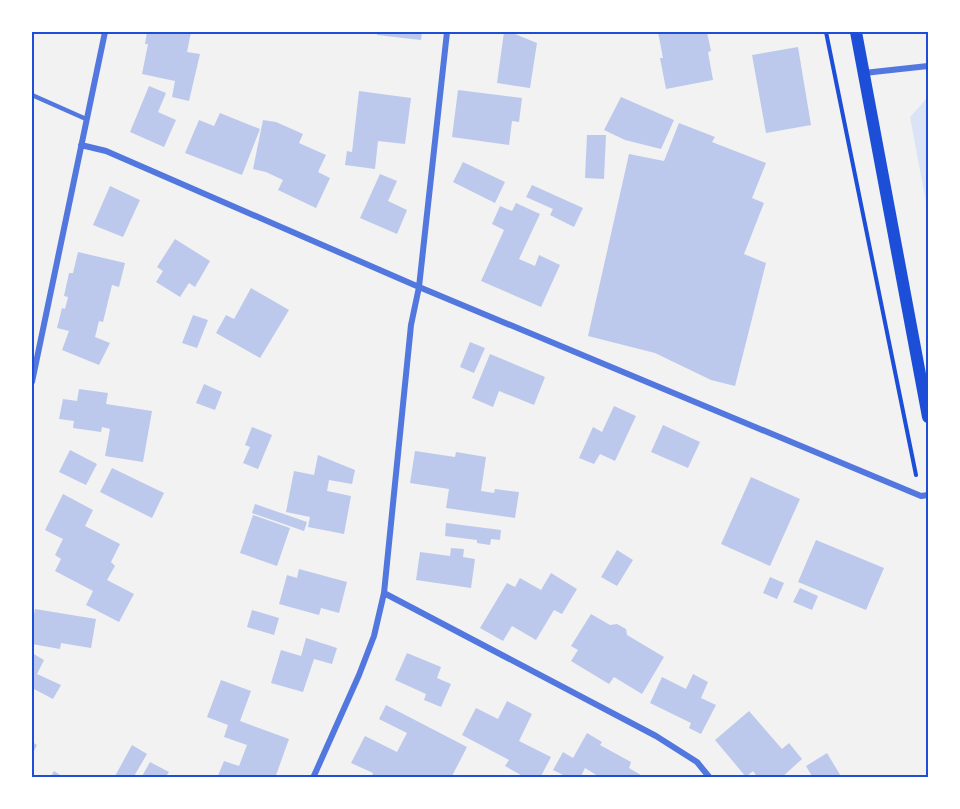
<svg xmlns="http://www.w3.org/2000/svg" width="960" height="809" font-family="'Crimson Pro',serif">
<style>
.green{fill:#dbe4f7}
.building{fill:#bdc9ec}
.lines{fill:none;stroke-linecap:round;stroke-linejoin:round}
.path{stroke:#1d4ed8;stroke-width:4}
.service{stroke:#5277de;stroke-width:4.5}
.minor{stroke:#5277de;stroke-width:6}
.secondary{stroke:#1d4ed8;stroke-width:12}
.neatline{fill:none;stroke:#1d4ed8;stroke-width:2}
</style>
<rect width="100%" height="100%" fill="#f2f2f2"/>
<path class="green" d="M928,97V213L910,117Z"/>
<path class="building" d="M147,32H191L187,52L200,54L189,101L172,97L175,81L142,74L148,44H145Z
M377,32H422L421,40L377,35Z
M504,32H510L537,43L530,88L497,83Z
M658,32H707L711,51L708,52L713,80L666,89L660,58H663Z
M798,47L811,125L766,133L752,55Z
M149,86L166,93L158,112L176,120L164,147L130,132Z
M458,90L522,98L519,122L512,121L509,145L452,137Z
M359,91L411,98L405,144L378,141L375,169L345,165L347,151L352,152Z
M621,97L674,120L661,149L625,140L604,130Z
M220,113L260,129L242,175L185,153L199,120L214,126Z
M263,120L276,122L303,134L299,143L326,155L318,172L330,178L316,208L278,190L283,180L266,172L253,169Z
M679,123L715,137L712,142L766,163L752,198L764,203L744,254L766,263L735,386L711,380L655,353L588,336L629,154L664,161Z
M587,135H606L604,179L585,178Z
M463,162L505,182L495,203L453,182Z
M380,174L397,181L388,201L407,210L397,234L360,218Z
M532,185L583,208L574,227L550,215L553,209L526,197Z
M110,186L140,200L123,237L93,225Z
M516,203L540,214L519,259L535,266L539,255L560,265L541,307L481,281L504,230L492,224L500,206L512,211Z
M175,239L210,261L195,287L189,283L180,297L156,282L163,271L157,267Z
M78,252L125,263L119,287L112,285L103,322L99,321L95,337L110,343L99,365L62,350L69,331L57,328L62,308L65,309L68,297L64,296L69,273H73Z
M251,288L289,310L260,358L216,333L226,315L234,319Z
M193,315L208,320L197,348L182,343Z
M470,342L485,348L474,373L460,367Z
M490,354L545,377L534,405L499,391L493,407L472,398Z
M204,384L222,392L215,410L196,403Z
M79,389L108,393L106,404L152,411L143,462L105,456L110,429L102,427L101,432L73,428L74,421L59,419L63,399L77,401Z
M614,406L636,416L615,461L600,454L594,464L579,458L593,427L602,432Z
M663,425L700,442L688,468L651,452Z
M252,427L272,435L258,469L243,463L250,447L245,445Z
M70,450L97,464L86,485L59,472Z
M415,451L455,457L456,452L486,457L481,491L494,493L495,489L519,492L515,518L446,508L449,489L410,483Z
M318,455L355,470L352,484L329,480L327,491L351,496L344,534L308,527L310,517L286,512L294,471L314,475Z
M112,468L164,493L152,518L100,492Z
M751,477L800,499L770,566L721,544Z
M63,494L93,510L85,526L120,544L111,562L115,566L107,580L134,594L119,622L86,605L93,591L55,571L61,559L55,555L63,539L45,530Z
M255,504L307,522L304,531L252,513Z
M253,515L290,528L277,566L240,553Z
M446,523L501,530L500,540L491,539L490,545L477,543V540L445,536Z
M816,540L884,568L866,610L798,582Z
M451,548L464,549L463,557L475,559L471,588L416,580L420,552L450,556Z
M617,550L633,560L617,586L601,577Z
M299,569L347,582L339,613L321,608L319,615L279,604L287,575L297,578Z
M551,573L577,589L562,614L554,610L536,640L512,626L503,641L480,628L507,583L515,587L520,578L541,590Z
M770,577L784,583L777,599L763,593Z
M800,588L818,596L812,610L793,602Z
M35,609L96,619L91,648L61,643L60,649L32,644V626Z
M252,610L279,618L274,635L247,627Z
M591,614L610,625L617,624L626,629L627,635L664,657L642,694L614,677L609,684L571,661L578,650L571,646Z
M306,638L337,648L332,664L314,659L303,692L271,683L281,650L301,656Z
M32,653L44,660L37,674L61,685L53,699L32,688Z
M407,653L441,667L437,678L451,684L441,707L424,700L426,694L395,680Z
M693,674L708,682L701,698L716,705L701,734L689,728L691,723L650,703L662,677L686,689Z
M221,680L251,691L240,721L289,739L275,778H265L257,775L256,778H217L224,761L239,766L247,745L224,737L228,725L207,717Z
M507,701L532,714L519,741L551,757L540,778H526L505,766L509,760L462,735L476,708L498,719Z
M386,705L467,747L451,778H371L373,773L351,763L365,736L397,752L407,733L379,719Z
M749,711L782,749L789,743L802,759L781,778H758L753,771L746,777L715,740Z
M587,733L602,742L600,745L631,762L629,768L646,778H601L585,768L580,778H561L563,775L553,770L563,752L573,758Z
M32,742L37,745L32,755Z
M132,745L147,754L133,778H114Z
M827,753L842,778H813L806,766Z
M150,762L169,772L165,778H141Z
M54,771L65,778H50Z"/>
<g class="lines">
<path class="path" d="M826,32L916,475"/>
<path class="service" d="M32,95L86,119"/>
<path class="minor" d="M864,73L928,66
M81,145L106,151L419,287L921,496L928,495
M32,382L105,32
M384,593L656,736L697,762L710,778
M313,778L359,675L374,636L384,593L411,325L419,287L447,32"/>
<path class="secondary" d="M856,32L928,417"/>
</g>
<rect width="960" height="809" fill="none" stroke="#ffffff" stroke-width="66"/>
<rect x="33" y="33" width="894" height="743" class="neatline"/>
</svg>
